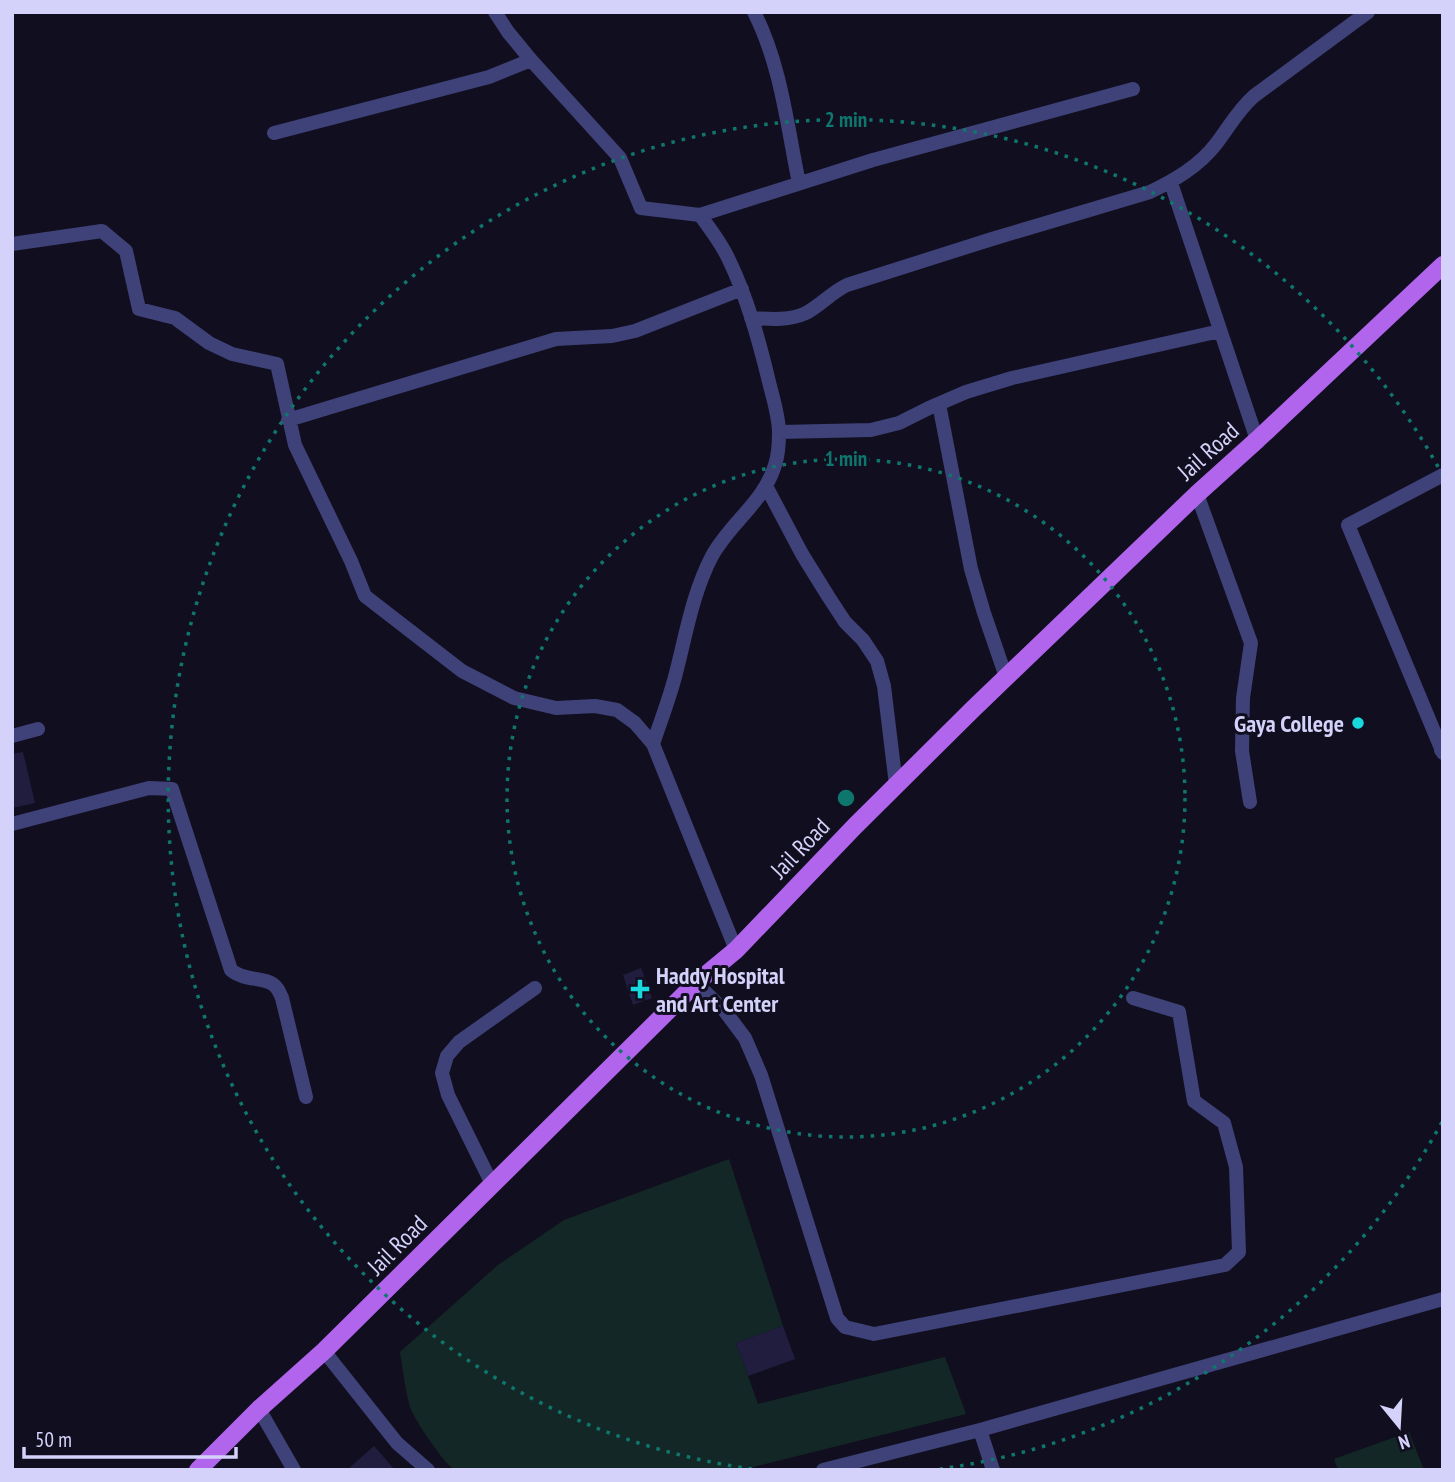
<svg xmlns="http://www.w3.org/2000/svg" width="1455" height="1482" font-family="'PT Sans Narrow',sans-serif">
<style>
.green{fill:#132826}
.building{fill:#211d3e}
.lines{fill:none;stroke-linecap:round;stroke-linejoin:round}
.service{stroke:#3f4179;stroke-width:14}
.minor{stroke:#3f4179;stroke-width:14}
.primary{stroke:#b165ed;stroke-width:18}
.ring{fill:none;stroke:#0f766e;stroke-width:3.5;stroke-dasharray:3.5 7}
.poi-dot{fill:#19d9df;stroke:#110f1f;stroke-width:2.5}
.labels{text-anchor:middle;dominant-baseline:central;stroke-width:6;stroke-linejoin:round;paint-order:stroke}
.street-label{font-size:24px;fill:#d4d2fa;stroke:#110f1f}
.poi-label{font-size:24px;font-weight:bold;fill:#d4d2fa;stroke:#110f1f;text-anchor:end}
.centre{fill:#0f766e;stroke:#110f1f;stroke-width:3.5}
.ring-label{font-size:21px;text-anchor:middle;font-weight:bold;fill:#0f766e;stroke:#110f1f;stroke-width:6;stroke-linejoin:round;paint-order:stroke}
</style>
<rect width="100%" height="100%" fill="#110f1f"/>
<path class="green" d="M729,1159L783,1326L736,1343L758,1404L945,1357L966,1414L741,1470H455C444,1464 414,1419 410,1407C405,1389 403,1370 400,1352L498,1265L564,1220Z
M1409,1432L1424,1470H1338L1334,1459Z"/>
<path class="building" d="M23,752L35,803L12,808V754Z
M641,968L652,998L633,1005L623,975Z
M783,1326L795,1359L748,1376L736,1343Z
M374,1446L395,1470H347Z"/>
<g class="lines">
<path class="service" d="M1443,475L1348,525L1443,753
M1197,494L1251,643L1243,698L1242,751L1250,802
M12,736L38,729
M324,1351L397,1443L428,1470
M980,1430L993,1470
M823,1470L980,1430L1443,1299"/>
<path class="minor" d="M495,12L508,32L531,60L620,158L641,208L700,215C711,230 722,244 729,260C748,299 760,344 770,386C774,401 779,418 779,433C779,443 778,456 775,465C764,502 730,523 712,556C693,592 686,634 676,673C670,697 661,720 653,744
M754,12C781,65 787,125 799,183
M274,133L489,77L531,60
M1171,183L1257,440
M700,215L873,160L1133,89
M12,244L102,231L126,251L139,309L175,318L209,343L232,354L277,364L295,445L351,561L365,596L462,671L514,698L556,708L595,706L617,710L635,723L653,744L736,950
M751,318C769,319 789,321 806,313C821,305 832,292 847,285L992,239L1150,192C1175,180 1199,166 1216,144C1229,127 1238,110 1254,96L1368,12
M939,404L971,569L984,613L1006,677
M288,420L556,339L612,336L635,331L742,289
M779,432L871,430L899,423L929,408L966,392L1012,378L1220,331
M766,486L802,554L828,596L845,622L863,640L877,661L884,686L896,785
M1441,750L1443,749
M12,824L149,788L172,789L231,970C245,982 267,976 276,987C279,990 280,994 282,998L306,1097
M696,983L724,1010L745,1038L761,1075L837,1318L845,1327L874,1334L1225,1265L1239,1252L1236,1167L1224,1123L1194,1101L1179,1012L1133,998
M492,1184L448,1095L442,1073L447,1056L459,1042L535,988
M259,1409L294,1470"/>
<path class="primary" d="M198,1470L259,1409L324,1351L696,983L736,950L855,826L973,709L1197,494L1257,440L1443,265"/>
</g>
<g class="ring">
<circle cx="846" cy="798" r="339"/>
<path d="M1442 1122A678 678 0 0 1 940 1469M752 1469A678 678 0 1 1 1442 474"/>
</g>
<g class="poi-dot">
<circle cx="1358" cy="723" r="7"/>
<path d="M636.5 978.5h7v7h7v7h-7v7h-7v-7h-7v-7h7z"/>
</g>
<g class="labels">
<g class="street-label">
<text transform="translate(1208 451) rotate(-42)">Jail Road</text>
<text transform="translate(800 848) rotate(-46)">Jail Road</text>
<text transform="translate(397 1245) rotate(-45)">Jail Road</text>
</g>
<g class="poi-label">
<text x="1344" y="723">Gaya College</text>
<text x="656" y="975" text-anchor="start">Haddy Hospital<tspan x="656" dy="28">and Art Center</tspan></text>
</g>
</g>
<circle cx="846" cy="798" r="10" class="centre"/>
<g class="ring-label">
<text x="846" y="127">2 min</text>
<text x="846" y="466">1 min</text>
</g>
<rect width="1455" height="1482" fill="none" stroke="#d4d2fa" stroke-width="28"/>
<g transform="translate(1399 1426) rotate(162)" stroke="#110f1f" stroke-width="5" paint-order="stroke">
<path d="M0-5L12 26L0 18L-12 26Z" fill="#d4d2fa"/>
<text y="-10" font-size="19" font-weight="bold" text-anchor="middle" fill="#d4d2fa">N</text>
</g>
<path d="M24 1447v10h212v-10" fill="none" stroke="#d4d2fa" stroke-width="3.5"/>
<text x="35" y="1447" font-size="21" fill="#d4d2fa" stroke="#110f1f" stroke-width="5" paint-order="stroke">50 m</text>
</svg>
